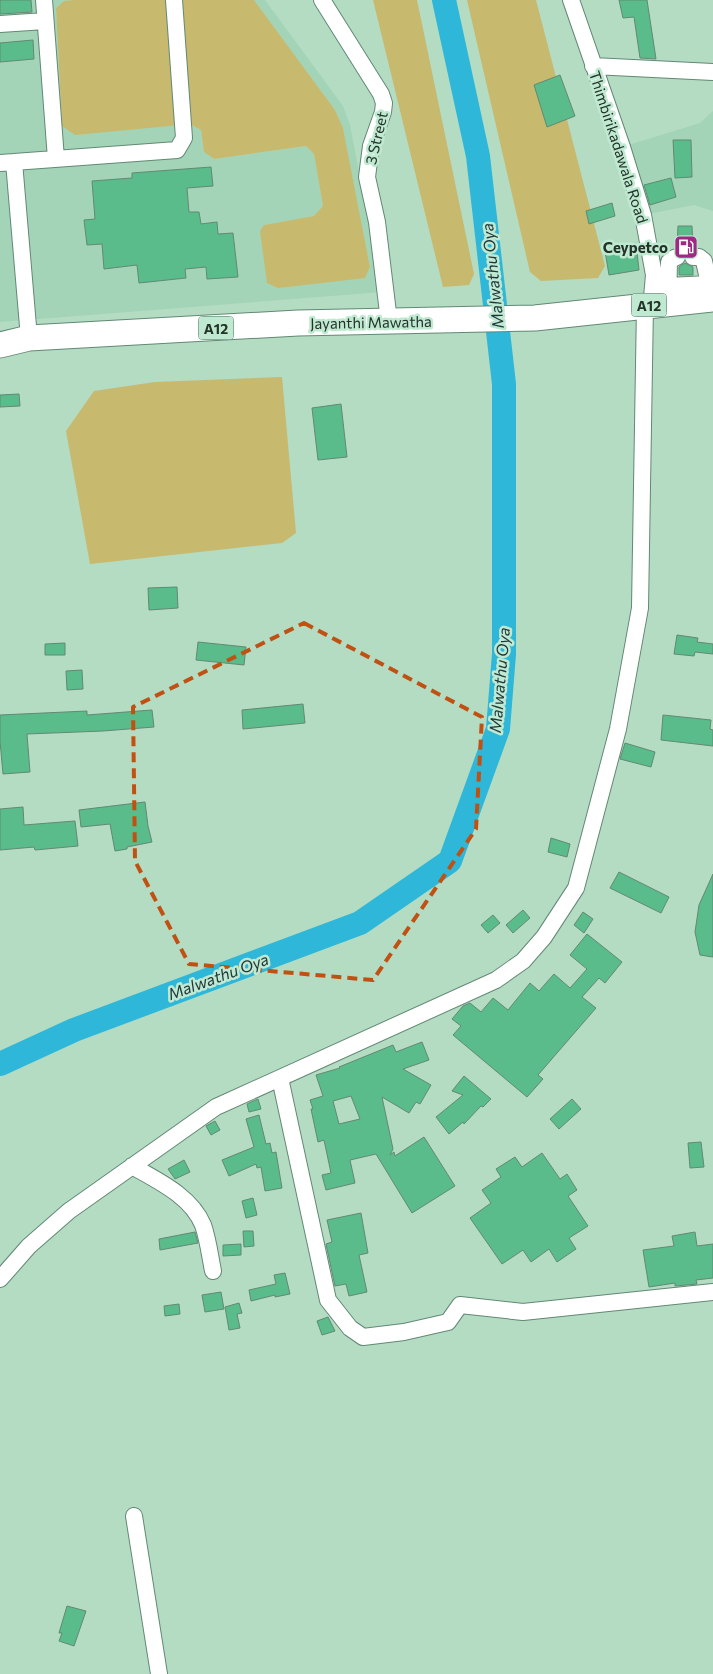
<svg xmlns="http://www.w3.org/2000/svg" width="713" height="1674" font-family="Commissioner,sans-serif">
<style>
.built{fill:#a3d4b7}
.green{fill:#c7b96e}
.lines{fill:none;stroke-linecap:round;stroke-linejoin:round}
.river{stroke:#2eb7d9;stroke-width:24}
.building{fill:#59bc8a;stroke:#638973;fill-rule:evenodd}
.minor-casing{stroke:#628973;stroke-width:18}
.highway-casing{stroke:#628973;stroke-width:27}
.minor{stroke:#fff;stroke-width:16}
.highway{stroke:#fff;stroke-width:25}
.marked{fill:none;stroke:#c15112;stroke-width:4;stroke-dasharray:10 6;stroke-linejoin:round}
.labels{text-anchor:middle;dominant-baseline:central;stroke-width:5;stroke-linejoin:round;paint-order:stroke}
.shield{fill:#bfe9d0;stroke:#526a5c;stroke-width:1}
.shield-label{font-size:14px;font-weight:bold;fill:#23332a}
.street-label{font-size:15px;fill:#23332a;stroke:#bfe9d0}
.poi-label{font-size:15px;font-weight:bold;fill:#23332a;stroke:#bfe9d0;text-anchor:end}
.water-label{font-size:16px;font-style:italic;fill:#20363c;stroke:#bfe9d0}
</style>
<rect width="100%" height="100%" fill="#b3dcc3"/>
<path class="built" d="M0,0H74L64,1L56,8L62,126L190,124L201,130L204,152L214,159L306,146L314,154L323,206L314,216L264,225L365,278L370,267L343,128L335,110L254,0H265L343,106L350,125L382,292L0,322Z
M713,111V211L694,205L643,215L622,147L700,123Z"/>
<path class="green" d="M74,0H254L335,110L343,128L370,267L365,278L278,288L267,283L260,231L264,225L314,216L323,206L314,154L306,146L214,159L204,152L201,130L190,124L75,135L62,126L56,8L64,1Z
M373,0H417L474,274L469,285L443,287Z
M467,0H536L605,266L598,278L541,281L530,272Z
M282,377L296,533L282,543L90,564L66,431L94,391L155,382Z"/>
<g class="lines">
<path class="river" d="M0,1064L74,1030L360,923L450,861L498,729L504,654V384L478,156L444,0"/>
</g>
<path class="building" d="M0,0H31L32,12L0,14Z
M619,0H647L656,59L640,58L634,17L623,18Z
M33,40L34,59L0,62V43Z
M560,75L575,116L547,127L534,85Z
M673,140H691L692,177L675,178Z
M211,167L213,186L187,188L189,212H199L201,224L217,222L218,234L233,233L238,277L207,279L206,267L185,269L186,278L139,283L137,265L104,269L102,244L87,245L84,220L95,219L92,181L132,178V173Z
M671,178L676,197L650,205L644,185Z
M612,203L615,216L589,224L586,211Z
M678,226H692L693,247L685,251L677,247Z
M636,243L639,270L609,275L605,251L624,248V245Z
M685,263L693,267V275H679V267Z
M19,394L20,406L0,407V395Z
M341,404L347,457L318,460L312,408Z
M177,587L178,608L149,610L148,588Z
M677,635L698,638L697,642L713,644V654L695,652L694,656L674,654Z
M198,642L246,647L244,665L196,660Z
M65,643V655H45V644Z
M82,670L83,689L67,690L66,671Z
M303,704L305,723L243,729L242,710Z
M152,710L154,727L103,731L27,734L30,772L3,774L0,741V715L87,711V715Z
M663,715L711,720L710,729L713,730V746L661,740Z
M625,743L655,752L651,767L620,759Z
M145,802L148,826L152,842L127,847V849L115,851L110,824L81,827L79,810Z
M23,807L24,825L75,821L78,846L35,850L34,847L0,850V809Z
M551,838L570,844L567,857L548,852Z
M619,872L669,897L661,913L610,888Z
M713,874V957L700,955L695,932L699,905Z
M523,910L530,918L513,933L506,925Z
M583,912L593,919L584,933L574,925Z
M493,915L500,923L488,933L481,925Z
M587,934L622,962L605,983L599,978L582,997L596,1008L538,1075L543,1079L527,1097L453,1035L461,1026L452,1019L463,1006L470,1003L481,1012L493,998L508,1010L530,983L539,991L554,974L570,988L587,969L570,955Z
M422,1042L429,1060L403,1069L431,1085L420,1104L416,1102L409,1113L382,1097L393,1149L390,1155L394,1152L395,1156L424,1137L455,1186L412,1213L376,1154L350,1160L355,1183L326,1190L322,1175L331,1173L324,1140L318,1142L311,1109H313L310,1100L323,1096L316,1075L340,1068L339,1067L393,1045L396,1052ZM351,1096L360,1119L339,1124L333,1101Z
M464,1076L491,1099L483,1107L481,1106L464,1124L463,1122L449,1134L436,1117L463,1095L452,1091Z
M258,1099L261,1109L249,1112L247,1104Z
M572,1099L581,1109L559,1129L550,1119Z
M259,1115L266,1144L270,1143L272,1153L276,1152L282,1188L265,1191L261,1167L257,1168L256,1164L229,1176L222,1160L254,1147L246,1119Z
M215,1121L220,1130L211,1135L206,1126Z
M701,1142L704,1167L690,1168L688,1143Z
M542,1153L560,1179L567,1174L577,1190L568,1196L588,1226L569,1238L576,1249L557,1262L549,1249L531,1262L523,1250L502,1264L470,1218L491,1203L482,1190L501,1177L496,1169L515,1157L522,1167Z
M184,1160L190,1172L175,1179L168,1169Z
M253,1198L257,1215L246,1218L242,1201Z
M361,1213L368,1253L359,1255L367,1292L349,1296L346,1284L335,1286L326,1244L332,1242L327,1220Z
M243,1231H253L254,1246L244,1247Z
M195,1232L198,1243L160,1250L159,1239Z
M695,1232L697,1246L713,1244V1278L696,1280L697,1284L675,1286V1283L649,1287L643,1250L674,1246L672,1236Z
M241,1244V1255L223,1256V1245Z
M285,1273L290,1294L275,1297V1295L251,1301L249,1290L276,1284L274,1275Z
M221,1292L224,1309L205,1312L202,1295Z
M239,1303L242,1313L237,1314L240,1328L229,1330L225,1307Z
M179,1304L180,1314L165,1316L164,1306Z
M328,1317L335,1331L322,1335L317,1321Z
M67,1606L86,1611L74,1646L59,1641L62,1633H59Z"/>
<g class="lines">
<g class="minor-casing">
<path id="minor" d="M44,0L56,159
M322,0L381,94L384,103L383,112L371,146L367,177L377,222L389,321
M571,0L622,147L643,215L654,275L652,297
M0,24L45,21
M593,66L713,72
M14,162L29,338
M0,163L177,150L184,138L174,0
M693,257H699L704,261L709,284L708,300
M668,286L709,284
M668,303L669,262L674,258L677,257
M280,1078L328,1300L350,1328L363,1337L404,1332L448,1322L460,1305L523,1312L713,1292
M132,1166C158,1181 191,1196 203,1225C208,1239 210,1256 213,1271
M0,1279L29,1246L69,1211L216,1107L496,980L523,961L544,937L576,888L618,729L640,608L645,305
M134,1516L159,1674"/>
</g>
<g class="highway-casing">
<path id="highway" d="M0,345L29,338L298,323L535,318L713,299"/>
</g>
<use href="#minor" class="minor"/>
<use href="#highway" class="highway"/>
</g>
<path class="marked" d="M304,623L482,717L476,829L373,980L189,964L135,861L133,707Z"/>
<defs>
<g id="fuel-square" transform="scale(1.25)"><rect x="-9" y="-9" width="18" height="18" rx="4" fill="#9e2983" stroke="#bfe9d0"/><path d="M-5.5-6h7V0h2V4h1.3V-2.5L3-4.5l.8-.8L6-3V5H2.5V1h-1V6h-7ZM-4.2-4.7v3.2H.2V-4.7Z" fill="#fff"/></g>
</defs>
<g fill-rule="evenodd">
<use href="#fuel-square" x="686" y="247"/>
</g>
<g class="labels">
<g class="shield">
<rect x="631.5" y="293.5" width="35" height="23" rx="4"/>
<rect x="198.5" y="316.5" width="35" height="23" rx="4"/>
</g>
<g class="shield-label">
<text x="649" y="305">A12</text>
<text x="216" y="328">A12</text>
</g>
<g class="street-label">
<text transform="translate(376 138) rotate(-77)">3 Street</text>
<text transform="translate(619 147) rotate(72)">Thimbirikadawala Road</text>
<text transform="translate(371 322) rotate(-1)">Jayanthi Mawatha</text>
</g>
<g class="poi-label">
<text x="668" y="247">Ceypetco</text>
</g>
<g class="water-label">
<text transform="translate(492 276) rotate(-96)">Malwathu Oya</text>
<text transform="translate(499 680) rotate(-85)">Malwathu Oya</text>
<text transform="translate(218 976) rotate(-20)">Malwathu Oya</text>
</g>
</g>
</svg>
